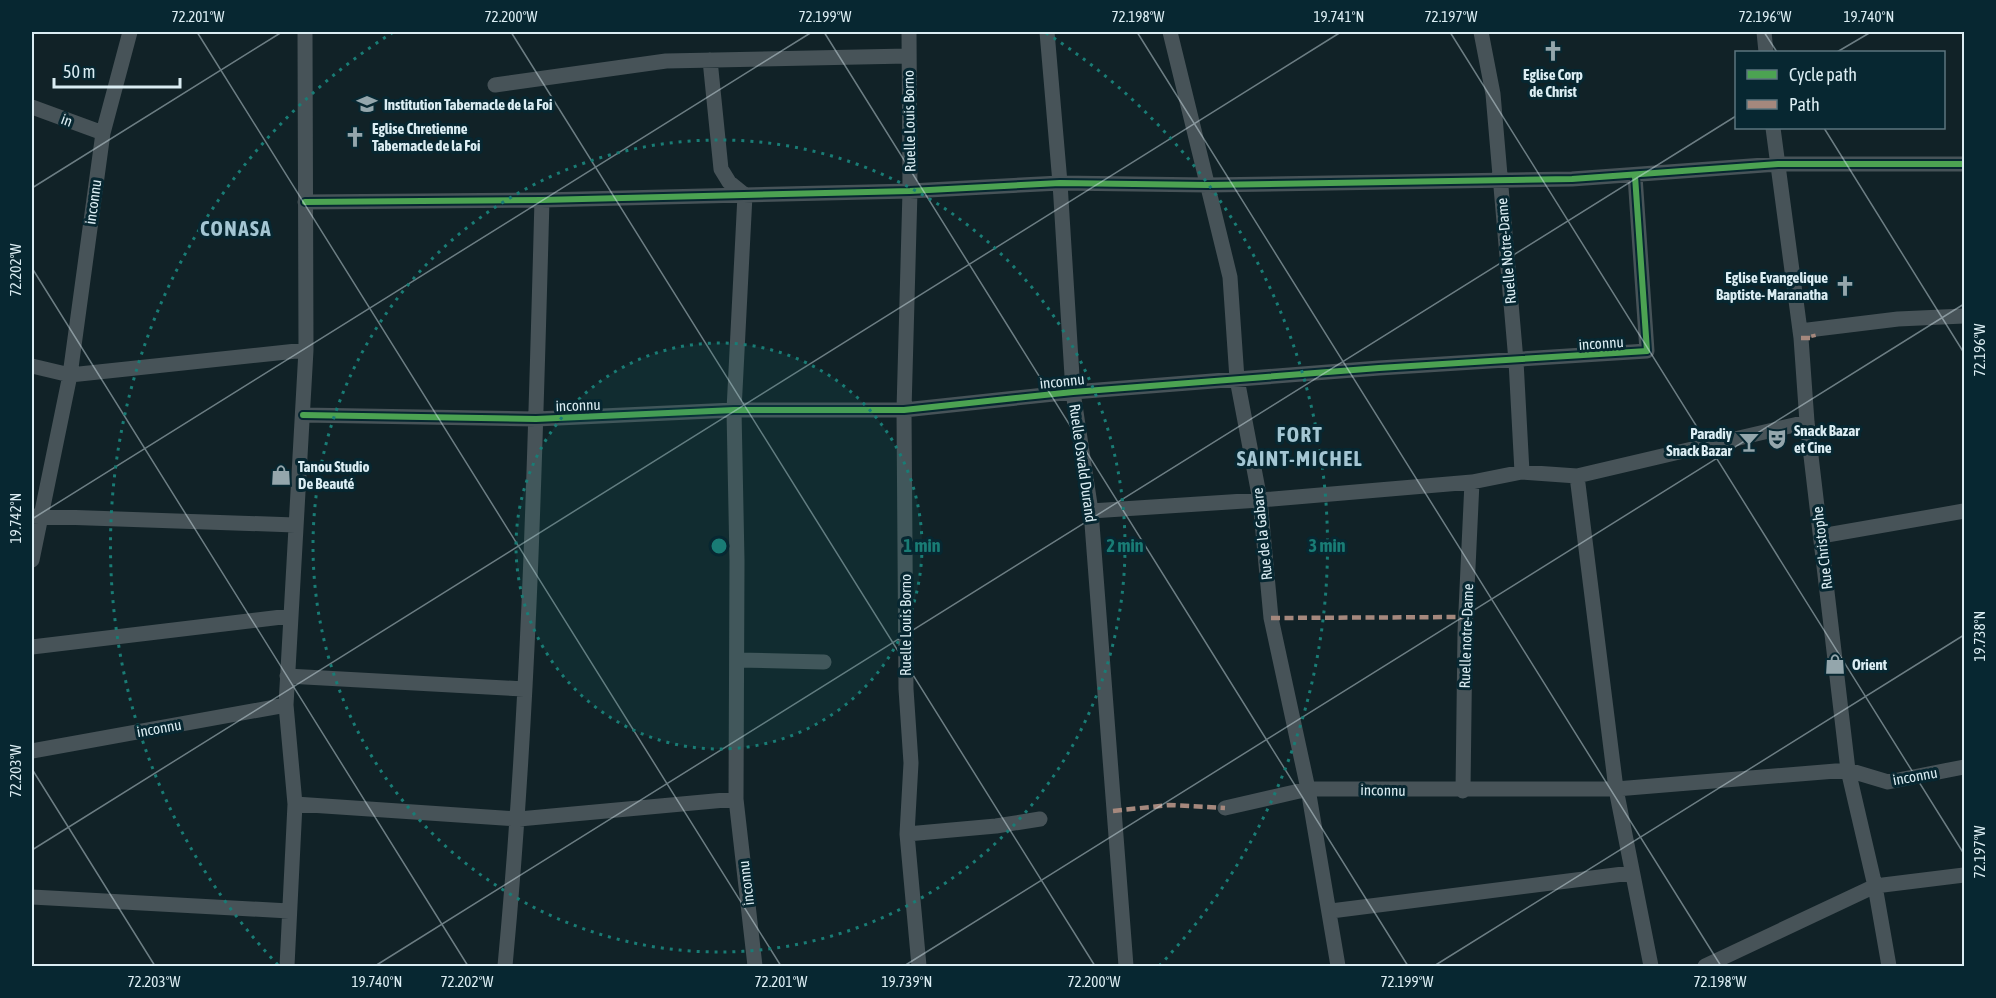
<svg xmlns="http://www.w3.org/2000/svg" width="1996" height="998" font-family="'Asap Condensed',sans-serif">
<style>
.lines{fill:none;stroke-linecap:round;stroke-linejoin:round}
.minor{stroke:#475358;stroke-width:15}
.quiet{stroke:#a5887d;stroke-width:4.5;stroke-dasharray:9 4.5;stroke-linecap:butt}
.cycleway-casing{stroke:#072731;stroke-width:10}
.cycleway{stroke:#4ca352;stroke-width:6}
.ticks{fill:none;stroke:#dbedf3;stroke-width:1.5;stroke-opacity:0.45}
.ring{fill:none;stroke:#197c75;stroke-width:3;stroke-dasharray:3 6}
.labels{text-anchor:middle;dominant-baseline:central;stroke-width:6;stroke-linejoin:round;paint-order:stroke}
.poi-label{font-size:15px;font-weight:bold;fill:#dbedf3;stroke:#072731;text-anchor:start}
.street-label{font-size:15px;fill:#dbedf3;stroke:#072731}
.district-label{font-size:21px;font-weight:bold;letter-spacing:1.5px;fill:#a4c6d3;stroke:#072731}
.centre{fill:#197c75;stroke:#072731;stroke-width:3}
.ring-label{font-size:18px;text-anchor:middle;font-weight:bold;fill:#197c75;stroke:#072731;stroke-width:6;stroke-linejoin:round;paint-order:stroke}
.neatline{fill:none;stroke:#dbedf3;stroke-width:2}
.ticks-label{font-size:15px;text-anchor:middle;fill:#dbedf3}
</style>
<rect width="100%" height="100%" fill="#112227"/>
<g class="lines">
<path class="minor" d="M909,32L910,191L904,410L906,689L911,763L907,834L919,966
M1047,32L1060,183L1073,392L1091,511L1126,966
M1170,32L1230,277L1237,379L1260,500L1271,618L1308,789L1338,966
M1481,32L1493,94L1516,361L1522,472
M1764,32L1766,52
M710,60L721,169L729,182L745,195L734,410L737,561L736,799L755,966
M495,85L666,61L908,56
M32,107L103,133
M1773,128L1801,338L1807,422L1848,770L1875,886L1889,966
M305,202L542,200L910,191L1060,183L1208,185L1572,179L1778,164H1964
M1800,331L1898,319L1964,316
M32,366L70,375L306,350
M303,415L536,419L734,410H904L1073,392L1379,368L1647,351L1635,176
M1577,476L1616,789L1651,966
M1091,511L1260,500L1472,482L1522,472L1577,476L1807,422
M32,516L295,525
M1821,536L1964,511
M32,560L70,375L103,133L130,32
M32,647L290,616
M737,660L824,662
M287,676L524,689
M32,751L286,705
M1463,791L1465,632L1472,482
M295,804L519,819L736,799
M1225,808L1308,789H1616L1848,770L1888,782L1964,767
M907,834L996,826L1040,819
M32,897L289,911
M1331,911L1631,873
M287,966L295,804L286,705L306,350L305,32
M505,966C529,712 535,456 542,200
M1705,966L1875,886L1964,875"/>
<path class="quiet" d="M1801,338H1814L1813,334
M1271,618L1466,617
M1113,811L1169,805L1225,808"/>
<g class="cycleway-casing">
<path id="cycleway" d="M305,202L542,200L910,191L1060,183L1208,185L1572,179L1778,164H1964
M303,415L536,419L734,410H904L1073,392L1379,368L1647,351L1635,176"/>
</g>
<use href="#cycleway" class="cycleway"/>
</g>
<path class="ticks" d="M197,32L781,966M511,32L1095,966M824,32L1408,966M1137,32L1721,966M1450,32L1964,854M1764,32L1777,52M1837,52L1871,32M1824,128L1964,353M32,188L282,32M32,268L468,966M32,519L812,32M32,769L155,966M32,850L1341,32M375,966L1736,116M904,966L1964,304M1434,966L1964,635M1963,966H1964"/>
<circle cx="719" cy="546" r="203" fill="#197c75" fill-opacity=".12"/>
<g class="ring">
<circle cx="719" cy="546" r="203"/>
<circle cx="719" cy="546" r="406"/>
<path d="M278 965A608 608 0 0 1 392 33M1046 33A608 608 0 0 1 1160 965"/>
</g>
<defs>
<g id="church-bare" transform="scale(1.62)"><path d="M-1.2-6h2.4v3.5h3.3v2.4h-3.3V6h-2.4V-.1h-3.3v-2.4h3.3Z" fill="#94a6ac" stroke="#072731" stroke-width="2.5" paint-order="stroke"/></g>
<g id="school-bare" transform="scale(1.62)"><path d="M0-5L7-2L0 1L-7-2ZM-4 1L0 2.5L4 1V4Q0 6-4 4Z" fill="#94a6ac" stroke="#072731" stroke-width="2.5" paint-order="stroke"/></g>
<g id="theatre-bare" transform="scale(1.62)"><path d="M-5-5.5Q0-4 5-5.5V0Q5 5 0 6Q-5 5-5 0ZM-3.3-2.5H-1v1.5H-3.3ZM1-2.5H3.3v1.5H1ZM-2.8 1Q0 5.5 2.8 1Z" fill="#94a6ac" stroke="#072731" stroke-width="2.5" paint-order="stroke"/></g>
<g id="bar-bare" transform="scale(1.62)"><path d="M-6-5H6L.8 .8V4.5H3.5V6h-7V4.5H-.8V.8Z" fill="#94a6ac" stroke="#072731" stroke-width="2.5" paint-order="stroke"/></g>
<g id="shop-bare" transform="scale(1.62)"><path d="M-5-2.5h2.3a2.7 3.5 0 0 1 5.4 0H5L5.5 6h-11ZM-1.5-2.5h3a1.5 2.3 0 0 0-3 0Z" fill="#94a6ac" stroke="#072731" stroke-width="2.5" paint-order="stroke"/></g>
</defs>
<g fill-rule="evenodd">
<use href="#church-bare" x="1553" y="51"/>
<use href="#school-bare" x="367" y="104"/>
<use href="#church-bare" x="355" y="137"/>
<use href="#church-bare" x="1845" y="286"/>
<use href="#theatre-bare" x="1777" y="439"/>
<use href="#bar-bare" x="1749" y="442"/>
<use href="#shop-bare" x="281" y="475"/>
<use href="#shop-bare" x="1835" y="664"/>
</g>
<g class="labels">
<g class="poi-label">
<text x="1553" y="74" text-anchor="middle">Eglise Corp<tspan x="1553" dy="17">de Christ</tspan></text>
<text x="384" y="104">Institution Tabernacle de la Foi</text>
<text x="372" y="128">Eglise Chretienne<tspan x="372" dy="17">Tabernacle de la Foi</tspan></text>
<text x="1828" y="277" text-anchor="end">Eglise Evangelique<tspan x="1828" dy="17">Baptiste- Maranatha</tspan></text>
<text x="1794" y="430">Snack Bazar<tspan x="1794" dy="17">et Cine</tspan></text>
<text x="1732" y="433" text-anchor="end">Paradiy<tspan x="1732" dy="17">Snack Bazar</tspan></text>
<text x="298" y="466">Tanou Studio<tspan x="298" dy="17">De Beauté</tspan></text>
<text x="1852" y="664">Orient</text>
</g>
<g class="street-label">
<text transform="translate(67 120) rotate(20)">in</text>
<text transform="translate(909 121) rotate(-91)">Ruelle Louis Borno</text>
<text transform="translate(93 202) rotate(-82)">inconnu</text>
<text transform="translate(1506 251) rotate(-95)">Ruelle Notre-Dame</text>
<text transform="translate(1601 343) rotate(-4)">inconnu</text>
<text transform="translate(1062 381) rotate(-6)">inconnu</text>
<text transform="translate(578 405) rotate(-2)">inconnu</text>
<text transform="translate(1083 463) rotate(82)">Ruelle Osvald Durand</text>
<text transform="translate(1262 534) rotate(-96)">Rue de la Gabare</text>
<text transform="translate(1822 548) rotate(-97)">Rue Christophe</text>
<text transform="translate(905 625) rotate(-90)">Ruelle Louis Borno</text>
<text transform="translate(1466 636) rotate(-88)">Ruelle notre-Dame</text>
<text transform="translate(159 728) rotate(-10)">inconnu</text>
<text transform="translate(1915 776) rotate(-10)">inconnu</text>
<text transform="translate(1383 790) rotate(1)">inconnu</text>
<text transform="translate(746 883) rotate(-97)">inconnu</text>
</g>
<g class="district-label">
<text x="236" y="228">CONASA</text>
<text x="1300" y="434">FORT<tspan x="1300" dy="24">SAINT-MICHEL</tspan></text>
</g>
</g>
<circle cx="719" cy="546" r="9" class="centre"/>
<g class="ring-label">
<text x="922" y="552">1 min</text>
<text x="1125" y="552">2 min</text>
<text x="1327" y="552">3 min</text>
</g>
<rect width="1996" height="998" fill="none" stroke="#072731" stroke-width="66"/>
<rect x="1735" y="51" width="210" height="78" fill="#072731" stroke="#5c767f" stroke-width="1.5"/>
<rect x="1747" y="70" width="30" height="9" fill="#4ca352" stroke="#5c767f" stroke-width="1.5"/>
<text x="1789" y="81" font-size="18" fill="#dbedf3">Cycle path</text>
<rect x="1747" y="100" width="30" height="9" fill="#a5887d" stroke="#5c767f" stroke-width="1.5"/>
<text x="1789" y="111" font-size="18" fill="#dbedf3">Path</text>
<path d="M54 78v9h126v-9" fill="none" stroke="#dbedf3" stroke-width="3"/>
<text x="63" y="78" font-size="18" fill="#dbedf3" stroke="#072731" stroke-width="4.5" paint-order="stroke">50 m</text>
<rect x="33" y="33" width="1930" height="932" class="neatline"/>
<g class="ticks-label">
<text x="198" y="22">72.201°W</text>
<text x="511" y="22">72.200°W</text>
<text x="825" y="22">72.199°W</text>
<text x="1138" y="22">72.198°W</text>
<text x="1339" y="22">19.741°N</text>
<text x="1451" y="22">72.197°W</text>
<text x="1765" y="22">72.196°W</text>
<text x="1869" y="22">19.740°N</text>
<text transform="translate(16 270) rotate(-90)" y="5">72.202°W</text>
<text transform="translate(1980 350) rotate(-90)" y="5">72.196°W</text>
<text transform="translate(16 518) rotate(-90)" y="5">19.742°N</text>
<text transform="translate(1980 636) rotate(-90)" y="5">19.738°N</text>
<text transform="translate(16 771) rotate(-90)" y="5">72.203°W</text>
<text transform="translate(1980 852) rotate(-90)" y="5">72.197°W</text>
<text x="154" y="987">72.203°W</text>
<text x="377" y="987">19.740°N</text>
<text x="467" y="987">72.202°W</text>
<text x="781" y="987">72.201°W</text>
<text x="907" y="987">19.739°N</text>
<text x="1094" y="987">72.200°W</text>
<text x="1407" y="987">72.199°W</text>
<text x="1720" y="987">72.198°W</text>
</g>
</svg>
